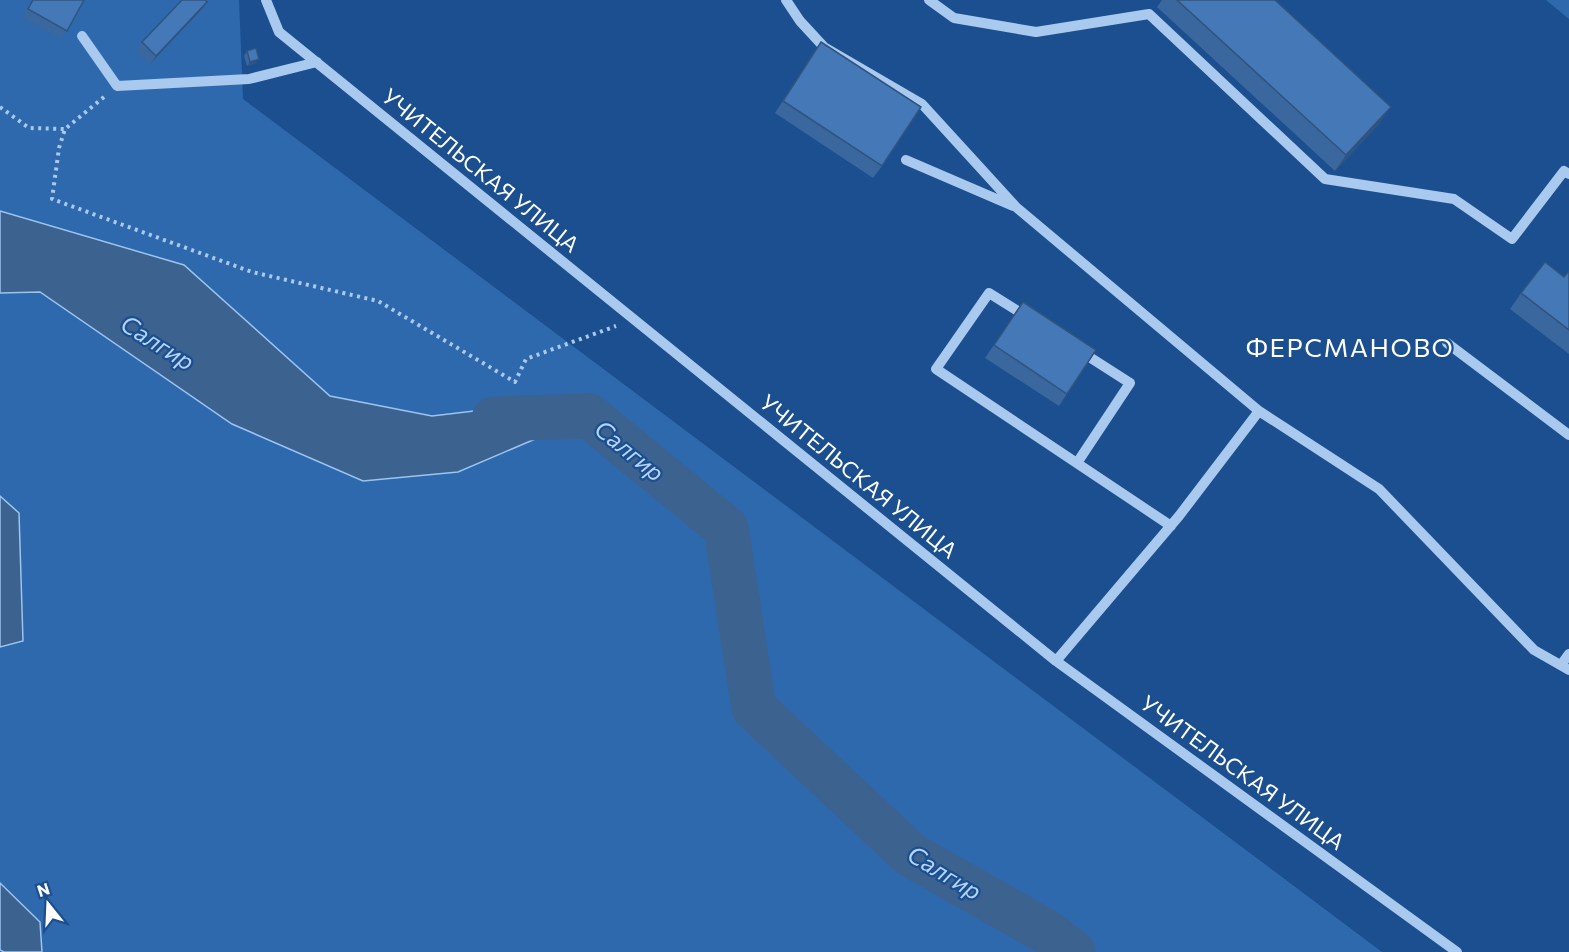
<svg xmlns="http://www.w3.org/2000/svg" width="1569" height="952" font-family="Commissioner,sans-serif">
<style>
.green{fill:#2e69ad}
.water{fill:#3c6290;stroke:#9cc4f0;stroke-width:1.5}
.lines{fill:none;stroke-linecap:round;stroke-linejoin:round}
.river{stroke:#3c6290;stroke-width:45}
.path{stroke:#a9c9ee;stroke-width:4;stroke-dasharray:3 4.5;stroke-linecap:butt}
.minor{stroke:#a9c9ee;stroke-width:10}
.wall{fill:#3a679d}
.shaded-wall{fill:#305480}
.building{fill:#4478b7;stroke:#305480;stroke-width:1.5}
.labels{text-anchor:middle;dominant-baseline:central;stroke-width:4.5;stroke-linejoin:round;paint-order:stroke}
.street-label{font-size:22px;fill:#fff;stroke:#1b4f8f}
.water-label{font-size:24px;font-style:italic;fill:#b5d3f5;stroke:#1b4f8f}
.quarter-label{font-size:26px;letter-spacing:1.5px;fill:#fff;stroke:#1b4f8f}
</style>
<rect width="100%" height="100%" fill="#1b4f8f"/>
<path class="green" d="M0,0H239L243,99L1382,952H0Z
M1546,0H1569V19Z"/>
<path class="water" d="M0,211L184,265L330,396L432,416L549,402L561,428L458,472L363,481L232,424L40,292L0,293Z
M0,496L19,513L23,641L0,647Z
M0,883L40,922L42,952H4L0,950Z"/>
<g class="lines">
<path class="river" d="M494,419L589,416L726,528L754,708L911,855L1047,932L1073,952"/>
<path class="path" d="M104,97L65,129L59,148L52,199L252,272L378,301L515,382L526,359L616,326
M0,107L29,128L65,129"/>
<path class="minor" d="M266,0L279,32L1056,661L1457,952
M786,0L800,21L824,47L922,104L1016,207L1259,411
M929,0L954,18L1036,32L1149,14L1325,179L1454,199L1512,239L1564,171L1569,174
M82,36L117,86L249,79L317,62
M906,160L1013,206
M1029,318L989,293L936,369L1171,526
M1447,343L1569,435
M1077,463L1130,383L1080,351
M1056,661L1179,516L1259,411L1379,489L1534,650L1569,670
M1561,665L1569,654"/>
</g>
<path class="wall" d="M32,0H84L67,31L61,39L22,18Z
M1162,0H1275L1380,123L1335,171L1157,7Z
M207,2L201,10L150,64L136,51L142,42Z
M821,42L882,166L873,178L775,113Z
M247,51L256,63L247,66L244,56Z
M1569,271V354L1510,309L1521,293L1564,277Z
M1023,302L1096,350L1059,406L985,358Z"/>
<path class="shaded-wall" d="M207,2L201,10L150,64L156,56Z
M259,59L256,63L247,66L250,62Z
M1391,107L1380,123L1335,171L1346,155Z"/>
<path class="building" d="M33,0H84L67,31L28,9Z
M182,0H205L207,2L156,56L142,42Z
M1177,0H1275L1391,107L1346,155Z
M821,42L921,107L882,166L783,101Z
M256,48L259,59L250,62L247,51Z
M1545,262L1564,277L1569,271V330L1521,293Z
M1023,302L1096,350L1067,394L994,345Z"/>
<g class="labels">
<g class="street-label">
<text transform="translate(481 170) rotate(39)">УЧИТЕЛЬСКАЯ УЛИЦА</text>
<text transform="translate(859 476) rotate(39)">УЧИТЕЛЬСКАЯ УЛИЦА</text>
<text transform="translate(1243 772) rotate(36)">УЧИТЕЛЬСКАЯ УЛИЦА</text>
</g>
<g class="water-label">
<text transform="translate(158 342) rotate(32)">Салгир</text>
<text transform="translate(630 450) rotate(39)">Салгир</text>
<text transform="translate(945 872) rotate(31)">Салгир</text>
</g>
<g class="quarter-label">
<text x="1350" y="346">ФЕРСМАНОВО</text>
</g>
</g>
<g transform="translate(48 904) rotate(342)" stroke="#1b4f8f" stroke-width="4.5" paint-order="stroke">
<path d="M0-4.5L10 22L0 15L-10 22Z" fill="#ffffff"/>
<text y="-9" font-size="16" font-weight="bold" text-anchor="middle" fill="#ffffff">N</text>
</g>
</svg>
